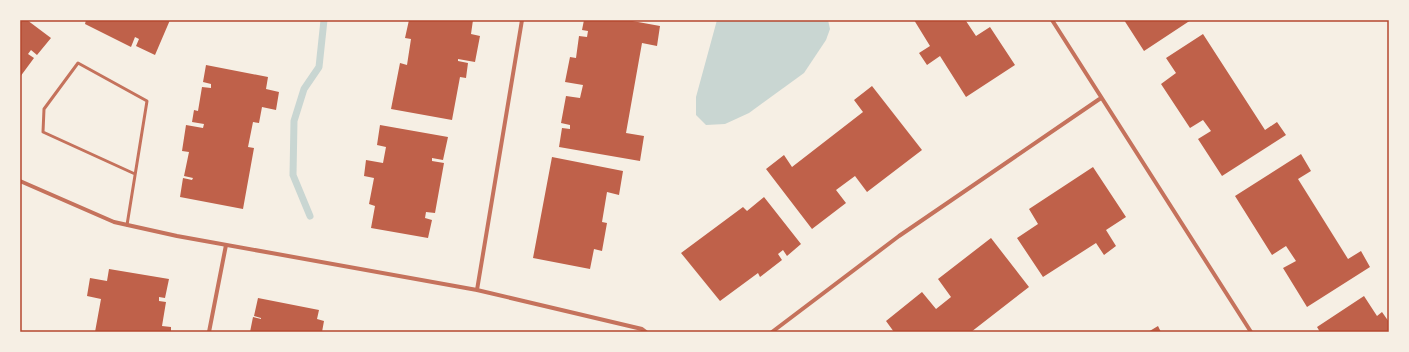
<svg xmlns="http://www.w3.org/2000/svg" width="1409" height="352" font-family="'IBM Plex Sans',sans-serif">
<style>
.water{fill:#c9d6d2}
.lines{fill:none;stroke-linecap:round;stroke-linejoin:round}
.stream{stroke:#c9d6d2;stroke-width:7}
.building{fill:#bf614a}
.service{stroke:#c5725c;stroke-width:3}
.minor{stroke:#c5725c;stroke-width:4}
.neatline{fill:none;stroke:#b5482f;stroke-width:1.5}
</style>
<rect width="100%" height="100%" fill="#f6efe4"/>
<path class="water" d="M717,20H828L830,29L826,40L804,73L749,113L725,124L706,125L696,115V97Z"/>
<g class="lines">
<path class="stream" d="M310,216L293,175L294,121L304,89L319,67L324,20"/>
</g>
<path class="building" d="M20,20H27L51,38L37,55L31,50L28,54L34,58L20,77Z
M86,20H170L155,55L136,46L139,39L135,37L131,47L85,24Z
M409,20H473L471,34L480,36L475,62L458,59V61L468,63L466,78L460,77L452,120L391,109L400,63L407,65L411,39L405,38Z
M584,20H627L660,26L657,46L642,43L626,133L644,136L640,161L559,147L562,128L570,129V125L561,123L566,96L580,98L583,85L565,82L570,57L576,58L579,36L587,37L588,31L582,30Z
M914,20H968L966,21L976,36L990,27L1015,65L966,97L940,56L927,65L919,53L930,46Z
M1124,20H1191L1144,51Z
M1203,34L1265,130L1277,122L1286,135L1222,176L1198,139L1211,131L1203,120L1190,128L1161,84L1176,73L1166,58Z
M206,65L268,77L266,89L279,92L276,110L262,107L259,123L253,122L248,147L254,148L243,209L180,197L183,178L192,180L193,178L184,176L189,152L182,151L186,125L203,128L204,124L192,122L194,110L198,111L202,87L211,88V84L203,82Z
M872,86L922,150L867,192L855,176L836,190L846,203L812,229L766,169L784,155L792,167L863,112L854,100Z
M380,125L448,137L443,160L432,158V161L444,163L435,213L426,212L425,218L432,220L428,238L371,228L375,206L369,204L374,178L364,176L366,160L383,163L386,147L377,145Z
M1301,154L1311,171L1298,179L1348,259L1361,251L1370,267L1307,307L1283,268L1296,261L1286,246L1272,255L1235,196Z
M552,157L623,171L619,195L607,192L602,222L607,223L602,251L594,249L590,269L533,258Z
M1093,167L1126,217L1106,230L1116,246L1104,255L1096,243L1043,277L1017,238L1038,224L1029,209Z
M764,197L801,244L787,256L783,250L778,254L782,260L760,277L758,273L720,301L681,253L743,207L747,211Z
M991,238L1029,287L971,332H894L886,321L922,292L936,309L951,297L938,279Z
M109,269L169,279L165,298L159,297V301L166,302L162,326L171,327V332H95L101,299L87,296L90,278L107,281Z
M1364,296L1377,316L1382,312L1389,322V332H1320L1317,327Z
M258,298L319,310L317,319L324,321L322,332H250L253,317L261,319V318L254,316Z
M1158,326L1161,332H1148Z"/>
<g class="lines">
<path class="service" d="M127,225L147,101L78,63L44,109L43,132L135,174"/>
<path class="minor" d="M1052,20L1251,332
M20,181L114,222L177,236L477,290L642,329L646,332
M477,290L522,20
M209,332L226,245
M772,332L899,236L1101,98"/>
</g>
<rect width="1409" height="352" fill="none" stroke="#f6efe4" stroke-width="42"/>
<rect x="21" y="21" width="1367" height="310" class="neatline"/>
</svg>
